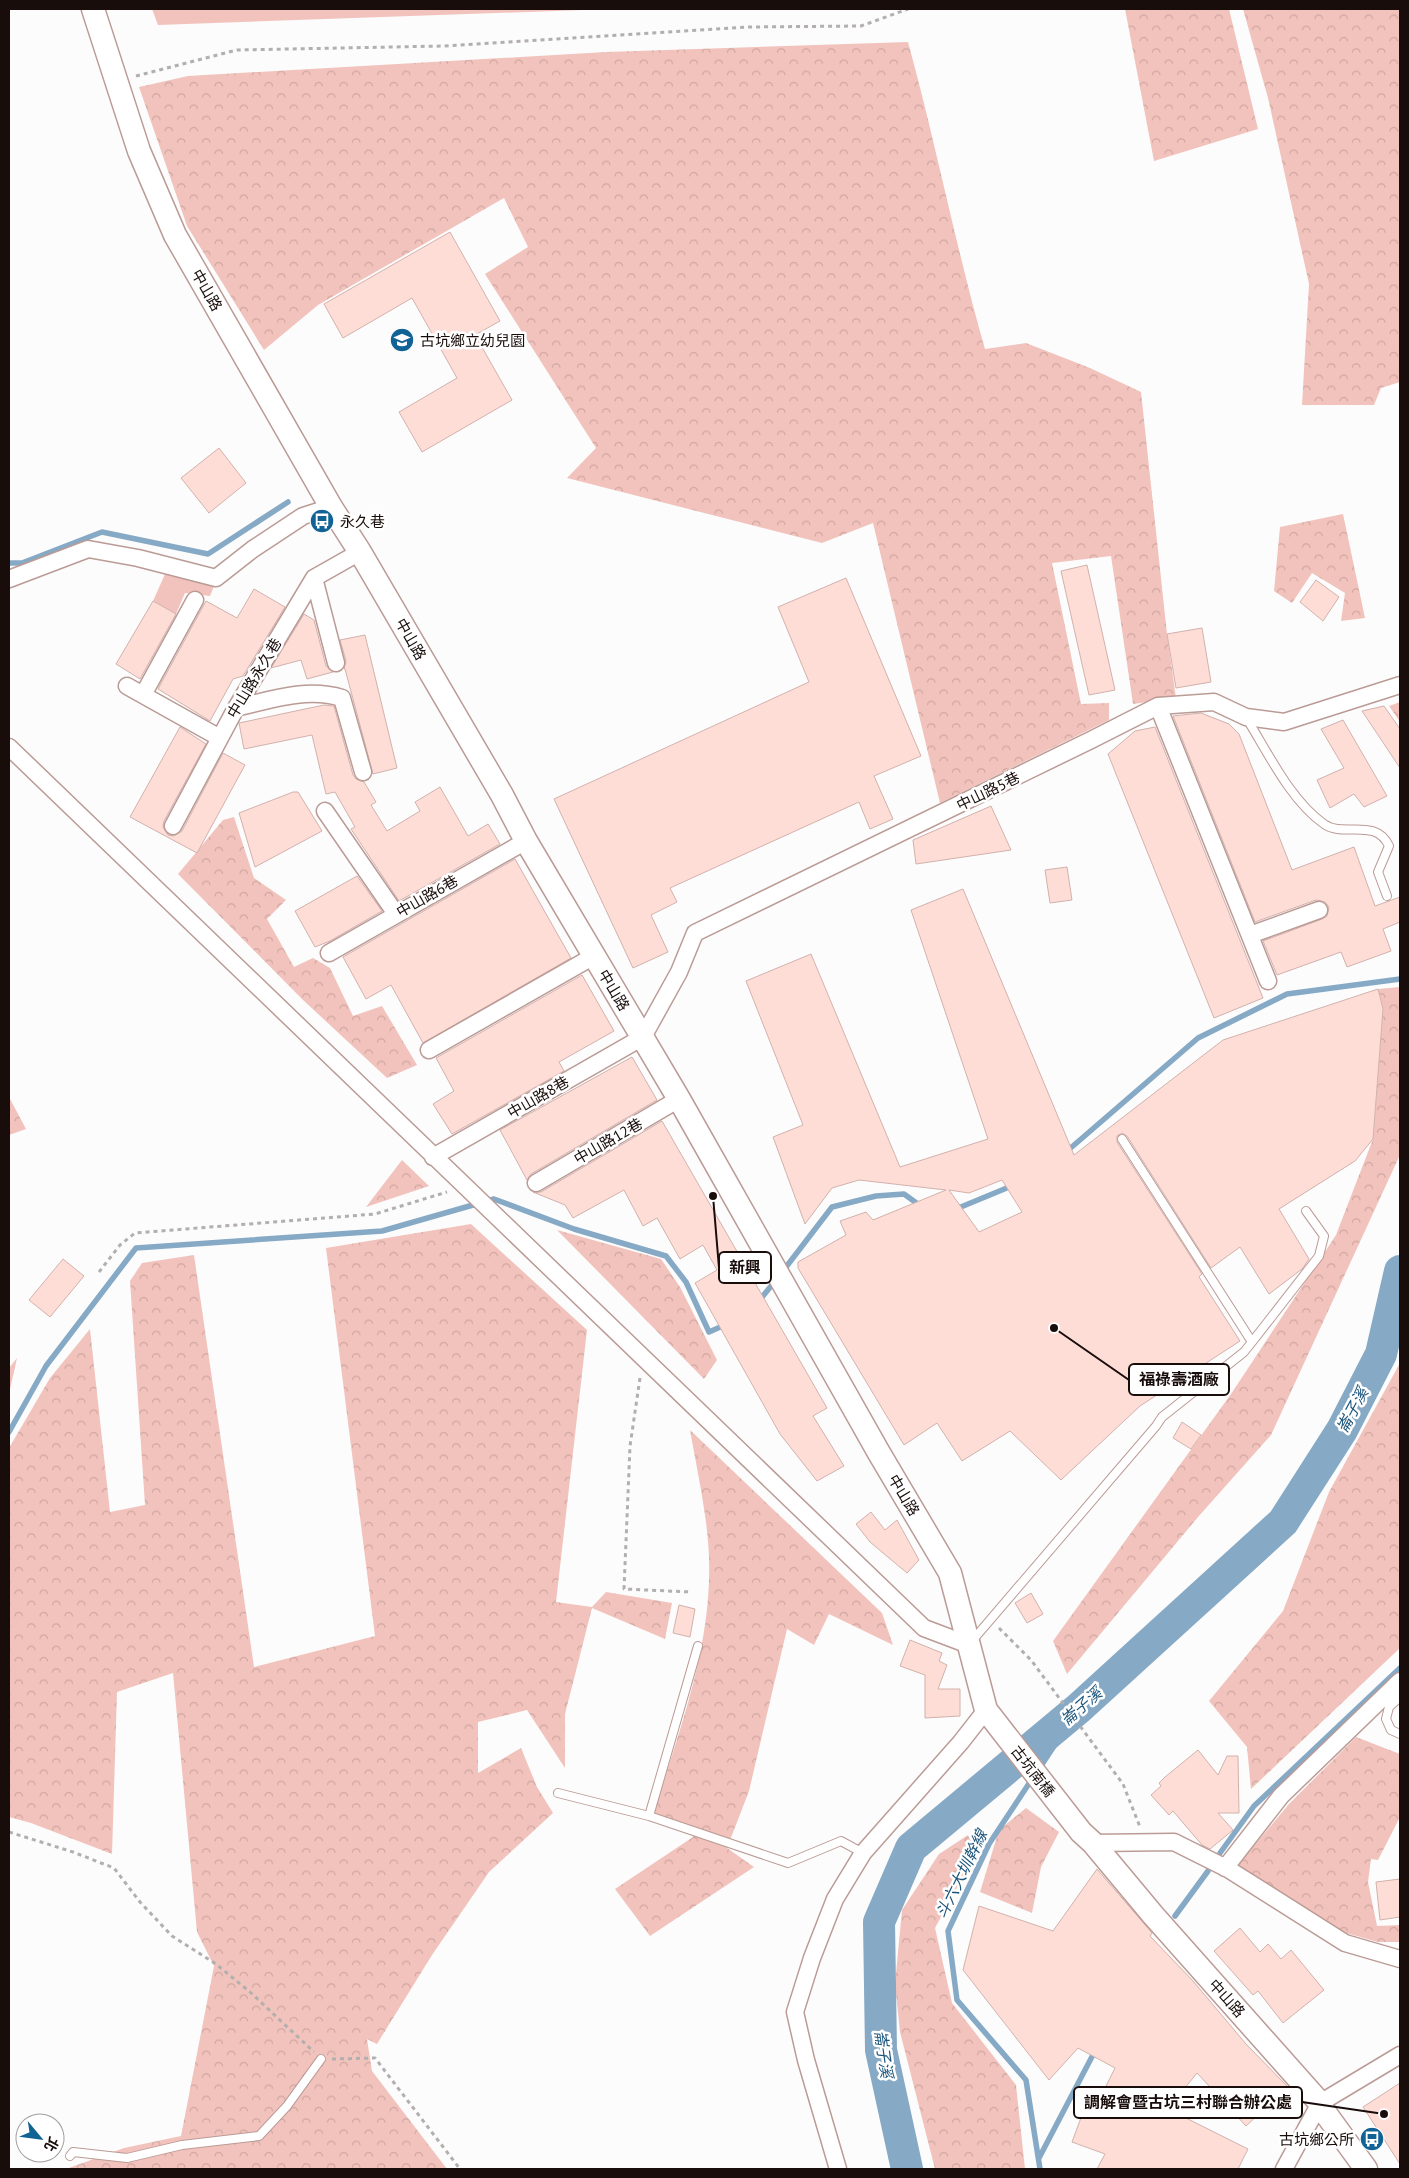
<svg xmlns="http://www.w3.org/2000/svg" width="1409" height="2178" font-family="'PT Sans','Noto Sans TC',sans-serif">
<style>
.green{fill:#f2c3bc}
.forest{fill:url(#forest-crowns)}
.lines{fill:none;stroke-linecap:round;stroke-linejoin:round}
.stream{stroke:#86a9c5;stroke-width:5.5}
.river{stroke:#86a9c5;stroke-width:32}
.building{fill:#ffddd7;stroke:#d2b1ac;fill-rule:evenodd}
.lane-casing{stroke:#bb9b96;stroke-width:10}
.street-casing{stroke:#bb9b96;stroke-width:19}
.secondary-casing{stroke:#bb9b96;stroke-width:25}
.path{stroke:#b2afae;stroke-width:3;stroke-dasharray:4 4;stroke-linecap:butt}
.lane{stroke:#fff;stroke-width:8}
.street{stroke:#fff;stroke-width:16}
.secondary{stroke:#fff;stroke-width:22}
.labels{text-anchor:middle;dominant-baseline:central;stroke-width:5;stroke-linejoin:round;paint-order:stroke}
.street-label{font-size:15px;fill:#180d0b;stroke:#fff}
.poi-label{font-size:15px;fill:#180d0b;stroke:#fff;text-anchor:start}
.water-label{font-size:16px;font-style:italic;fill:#1c557c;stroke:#fff}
.leader{fill:none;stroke:#180d0b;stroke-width:2}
.callout-dot{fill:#180d0b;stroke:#fff;stroke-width:2}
.callout{fill:#fff;stroke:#180d0b;stroke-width:2}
.callout-label{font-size:16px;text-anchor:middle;font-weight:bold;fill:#180d0b}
</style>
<defs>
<pattern id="forest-crowns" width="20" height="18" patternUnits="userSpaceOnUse" patternTransform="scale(1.25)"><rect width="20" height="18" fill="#f2c3bc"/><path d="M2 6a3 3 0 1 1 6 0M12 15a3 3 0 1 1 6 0" fill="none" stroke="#cfa6a0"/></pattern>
</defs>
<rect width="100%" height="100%" fill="#fcfcfc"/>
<path class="green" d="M152,9H611L158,25Z
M165,574L215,584L210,596L185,593L176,614L153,601Z"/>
<path class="forest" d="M1125,9H1229L1258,129L1154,161Z
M1243,9H1400V382L1381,388L1374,405H1302L1309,284L1268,98Z
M908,42C936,144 956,248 985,349L1026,343L1090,368L1141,392L1167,634L1176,698L1133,704L1111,556L1052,563L1081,704L1109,703V720L940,803L873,523L822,543L567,478L596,448L485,274L528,247L504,198L318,305L264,350L187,226L139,87L188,76L606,52Z
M1343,514L1365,618L1341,621L1345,593L1312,573L1292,603L1274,591L1280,527Z
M1400,702V722L1389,706Z
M234,817L254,878L286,900L267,919L294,967L313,958L330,968L353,1016L382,1006L417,1065L387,1078L303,1000L178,874L223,820Z
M1400,987L1399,1157L1271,1435L1198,1517L1067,1674L1053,1641L1231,1394L1336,1235L1373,1139L1383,1009L1378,989Z
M9,1097L26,1129L9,1135Z
M402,1160L429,1186L366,1207Z
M471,1224L587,1330L556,1602L592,1607L606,1592L672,1603L665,1639L592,1608L565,1714V1768L527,1710L478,1722V1773L521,1748L537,1787L553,1813L489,1872L432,1955L377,2044L367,2039L372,2071L447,2169H66L124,2148L181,2136L214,1966L197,1932L173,1673L117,1692L112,1854L31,1823L9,1817V1448L50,1378L90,1329L110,1512L145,1505L130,1281L142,1263L194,1255L254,1667L375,1636L326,1248Z
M557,1230L661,1259L680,1287L717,1360L704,1379Z
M17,1358L9,1394V1368Z
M1400,1363V1648L1251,1789L1247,1747L1209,1701L1283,1611L1329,1492Z
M690,1430L882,1613L893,1645L829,1614L814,1645L787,1629L749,1791L727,1848L754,1867L650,1936L615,1889L693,1837L691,1825L680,1826L652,1818C678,1734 712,1648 709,1558C708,1519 697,1470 690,1430Z
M1356,1737L1400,1754V1817L1378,1860L1371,1859L1368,1882L1377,1926L1400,1925V1942H1378L1346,1933L1238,1865L1289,1804Z
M1026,1808L1059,1832L1041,1867L1032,1913L980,1892L999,1830Z
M968,1835L976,1853L935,1928L952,2003L1016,2085L1025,2169H935L900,2032L895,1984L902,1910L939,1854Z"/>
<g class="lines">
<path class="stream" d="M9,563H22L102,532L208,554L288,502
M1066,1152L1198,1038L1287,994L1400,979
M956,1209L1014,1185
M783,1271L832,1207L876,1196L904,1194L922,1207
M758,1302L776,1280
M9,1432L46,1366L136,1248L382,1231L494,1199L574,1229L666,1256L686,1282L709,1332L727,1324
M1039,1769L1079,1708
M1032,1779L989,1844L948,1931L957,2000L1026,2080L1040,2169
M1220,1853L1254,1806L1400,1668
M1175,1916L1208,1871
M1039,2158L1096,2049"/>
<path class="river" d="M907,2169L881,2050L879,1922L911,1848L1079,1708L1283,1522L1342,1430L1381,1354L1400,1271"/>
</g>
<path class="building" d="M450,232L500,321L475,335L512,400L422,452L399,412L457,378L412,298L343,338L324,304Z
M219,448L246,483L209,513L181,478Z
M1087,565L1115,690L1089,695L1061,571Z
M846,578L921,756L874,776L893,819L870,829L859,802L670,888L677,902L651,915L668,952L633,968L554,799L809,682L778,607Z
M1316,580L1339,597L1323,621L1300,602Z
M254,589L285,607L243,676L233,679L210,721L158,689L206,601L237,618Z
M153,601L176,614L140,679L116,664Z
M304,614L314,620L326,666L333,672L307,679L301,660L271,668Z
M1202,628L1211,682L1176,688L1167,634Z
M365,635L397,768L373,774L345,669H344L346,661L340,640Z
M324,705L334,706L353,775L356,779L364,782L376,802L371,805L387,831L420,811L415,802L440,787L468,836L488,824L500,844L399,901L351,829L355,827L335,792L326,794L312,735L244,749L239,723Z
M1384,706L1400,729V768L1362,711Z
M1201,713L1229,724L1239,734L1292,870L1354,847L1375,906L1400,897V922L1383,929L1391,951L1347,967L1341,952L1277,975L1263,941L1322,919L1327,916L1329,907L1325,902L1316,900L1255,922L1173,716Z
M1343,720L1387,796L1364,807L1354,794L1330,808L1317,780L1344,768L1321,729Z
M180,727L206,744L164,821L163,827L168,835L174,836L182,831L223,753L245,765L197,853L130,817Z
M1155,727L1263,998L1214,1018L1108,754L1135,731Z
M293,792H298L322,831L255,867L239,813Z
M991,806L1011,850L916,864L913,840Z
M515,859L571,958L423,1043L391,985L366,999L343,957Z
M1067,867L1072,900L1050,903L1045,870Z
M357,876L382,911L330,941L315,947L295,911Z
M963,889L1074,1155L1223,1040L1378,989L1383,1009L1373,1139L1355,1161L1279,1209L1309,1259L1302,1269L1269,1294L1240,1247L1211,1268L1127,1136L1122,1133L1117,1136V1142L1202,1274L1199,1277L1240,1341L1140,1406L1061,1480L1010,1431L962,1461L937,1423L904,1445L798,1268V1262L846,1235L840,1221L866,1212L873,1220L946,1190L859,1180L832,1188L805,1224L773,1137L803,1125L746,981L811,954L900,1167L988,1139L911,910ZM1002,1180L1022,1212L979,1232L949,1190L969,1193Z
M582,975L614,1031L559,1062L564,1071L452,1134L433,1104L454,1091L436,1058Z
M632,1057L657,1100L531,1174L527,1180L500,1130Z
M662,1121L827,1408L813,1416L844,1466L817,1481L780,1434L695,1283L717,1270L703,1245L680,1259L657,1218L643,1226L624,1190L573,1218L565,1205L533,1192H541Z
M63,1259L84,1276L50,1317L29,1300Z
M1182,1422L1201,1435L1191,1449L1173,1438Z
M871,1512L885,1530L897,1520L919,1560L907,1573L870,1542L856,1524Z
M1031,1593L1043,1614L1027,1623L1015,1603Z
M679,1605L695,1609L690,1637L673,1633Z
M910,1640L942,1653L939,1661L947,1665L938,1689H960V1716L925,1718V1675L900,1666Z
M1198,1750L1218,1775L1227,1756H1238L1239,1813H1218L1233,1830L1210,1849L1202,1845L1173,1811L1169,1815L1151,1795L1161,1786L1159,1783L1165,1777Z
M1097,1869L1152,1933L1150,1936L1193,1981L1246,2044L1288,2087L1246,2126L1197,2073L1168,2109L1248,2149L1238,2169H1097L1105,2154L1072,2142L1085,2107L1093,2112L1115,2068L1078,2048L1049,2080L963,1970L979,1906L1053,1931Z
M1400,1879V1917L1380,1920L1376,1882Z
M1240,1928L1260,1952L1268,1944L1281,1959L1291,1950L1324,1990L1283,2023L1258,1991L1253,1995L1214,1951Z
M1400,2083V2164L1363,2107Z"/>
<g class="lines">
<g class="lane-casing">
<path id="lane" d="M1247,719C1268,753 1291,801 1324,824C1343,838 1376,817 1389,846L1378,872L1387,896
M1252,1342L1319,1256L1324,1236L1306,1211
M972,1641L1156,1426L1162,1417L1244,1352L1252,1342L1122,1139
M1400,1697L1389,1707L1386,1719L1391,1730L1400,1734
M558,1793L649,1816L788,1863L841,1841L863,1853
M649,1816L698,1646
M70,2156L73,2152L127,2158L182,2145L259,2136L287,2106L321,2059"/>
</g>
<g class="street-casing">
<path id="street" d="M314,578L336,663
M9,579L88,549L138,558L216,578L253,549L303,516L331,507
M127,686L220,738
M143,695L195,600
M1158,706L1268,981
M236,708C270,700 307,687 342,698L363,772
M9,747L924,1628L969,1645
M325,811L396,914
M173,826L236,708L314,578L360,552
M1250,935L1319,910
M329,953L526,841
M429,1050L594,956
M433,1157L643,1037L679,972L695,933L1091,740L1158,706L1214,702L1246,717L1284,722L1400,685
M536,1183L679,1099
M1093,1843L1174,1842L1228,1869L1345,1943L1400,1959
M1225,1868L1281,1796L1400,1681
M838,2169L806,2060L795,2012L812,1958L835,1899L863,1853L961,1742L986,1710
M1284,2169L1320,2103L1400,2055"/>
</g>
<g class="secondary-casing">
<path id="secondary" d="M93,9L139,151L175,235L331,507L360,552L502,795L526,841L679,1099L879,1453L950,1573L986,1710L1081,1832L1093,1843L1153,1915L1320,2103L1321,2107L1366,2169"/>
</g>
<path class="path" d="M136,76L237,50L444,46L748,27L861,26L908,9
M99,1272L120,1245L135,1233L375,1214L447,1192
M640,1378L630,1446L624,1589L691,1592
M999,1628L1031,1660L1123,1784L1140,1827
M9,1832L73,1852L114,1868L140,1902L172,1936L216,1964L250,1992L314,2052
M332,2059L375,2058L460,2169"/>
<use href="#lane" class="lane"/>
<use href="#street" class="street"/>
<use href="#secondary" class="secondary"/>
</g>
<defs>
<g id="school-disc" transform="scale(1.25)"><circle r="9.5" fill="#126395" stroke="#fff"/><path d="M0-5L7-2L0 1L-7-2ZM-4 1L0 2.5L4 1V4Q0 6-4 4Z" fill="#fff"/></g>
<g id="bus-disc" transform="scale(1.25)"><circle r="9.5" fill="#126395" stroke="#fff"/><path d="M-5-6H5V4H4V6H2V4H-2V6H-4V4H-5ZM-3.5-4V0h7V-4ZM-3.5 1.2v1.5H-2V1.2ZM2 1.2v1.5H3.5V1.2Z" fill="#fff"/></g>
</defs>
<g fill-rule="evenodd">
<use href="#school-disc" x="402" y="340"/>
<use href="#bus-disc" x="322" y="521"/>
<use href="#bus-disc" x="1372" y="2139"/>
</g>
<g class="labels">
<g class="street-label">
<text transform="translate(207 290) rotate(60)">中山路</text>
<text transform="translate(411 639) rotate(60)">中山路</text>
<text transform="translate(254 678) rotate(-59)">中山路永久巷</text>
<text transform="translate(988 791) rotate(-26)">中山路5巷</text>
<text transform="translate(427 896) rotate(-30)">中山路6巷</text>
<text transform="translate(614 990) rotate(59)">中山路</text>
<text transform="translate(538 1097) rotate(-30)">中山路8巷</text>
<text transform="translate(608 1141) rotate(-30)">中山路12巷</text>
<text transform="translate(904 1495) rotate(59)">中山路</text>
<text transform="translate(1033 1771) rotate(52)">古坑南橋</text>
<text transform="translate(1227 1998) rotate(48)">中山路</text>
</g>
<g class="poi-label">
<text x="420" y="340">古坑鄉立幼兒園</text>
<text x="340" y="521">永久巷</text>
<text x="1354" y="2139" text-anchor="end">古坑鄉公所</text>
</g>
<g class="water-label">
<text transform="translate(1352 1410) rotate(-62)">崙子溪</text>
<text transform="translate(1081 1706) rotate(-41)">崙子溪</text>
<text transform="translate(961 1874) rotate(-64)">斗六大圳幹線</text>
<text transform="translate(884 2054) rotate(82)">崙子溪</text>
</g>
</g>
<path class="leader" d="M713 1196L719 1268M1054 1328L1129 1380M1384 2114L1302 2102"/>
<g class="callout-dot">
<circle cx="713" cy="1196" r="5"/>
<circle cx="1054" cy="1328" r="5"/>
<circle cx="1384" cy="2114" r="5"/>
</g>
<g class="callout">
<rect x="719" y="1252" width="52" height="31" rx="5"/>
<rect x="1129" y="1364" width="100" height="31" rx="5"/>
<rect x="1074" y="2087" width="228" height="31" rx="5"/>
</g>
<g class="callout-label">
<text x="745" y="1273">新興</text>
<text x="1179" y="1385">福祿壽酒廠</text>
<text x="1188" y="2108">調解會暨古坑三村聯合辦公處</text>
</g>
<rect width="1409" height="2178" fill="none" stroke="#180d0b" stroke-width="20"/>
<g transform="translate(40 2138) rotate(119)"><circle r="24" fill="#ffffff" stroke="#a39e9d"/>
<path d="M0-4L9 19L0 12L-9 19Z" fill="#126395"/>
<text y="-8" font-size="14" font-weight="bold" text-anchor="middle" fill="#180d0b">北</text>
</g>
</svg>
